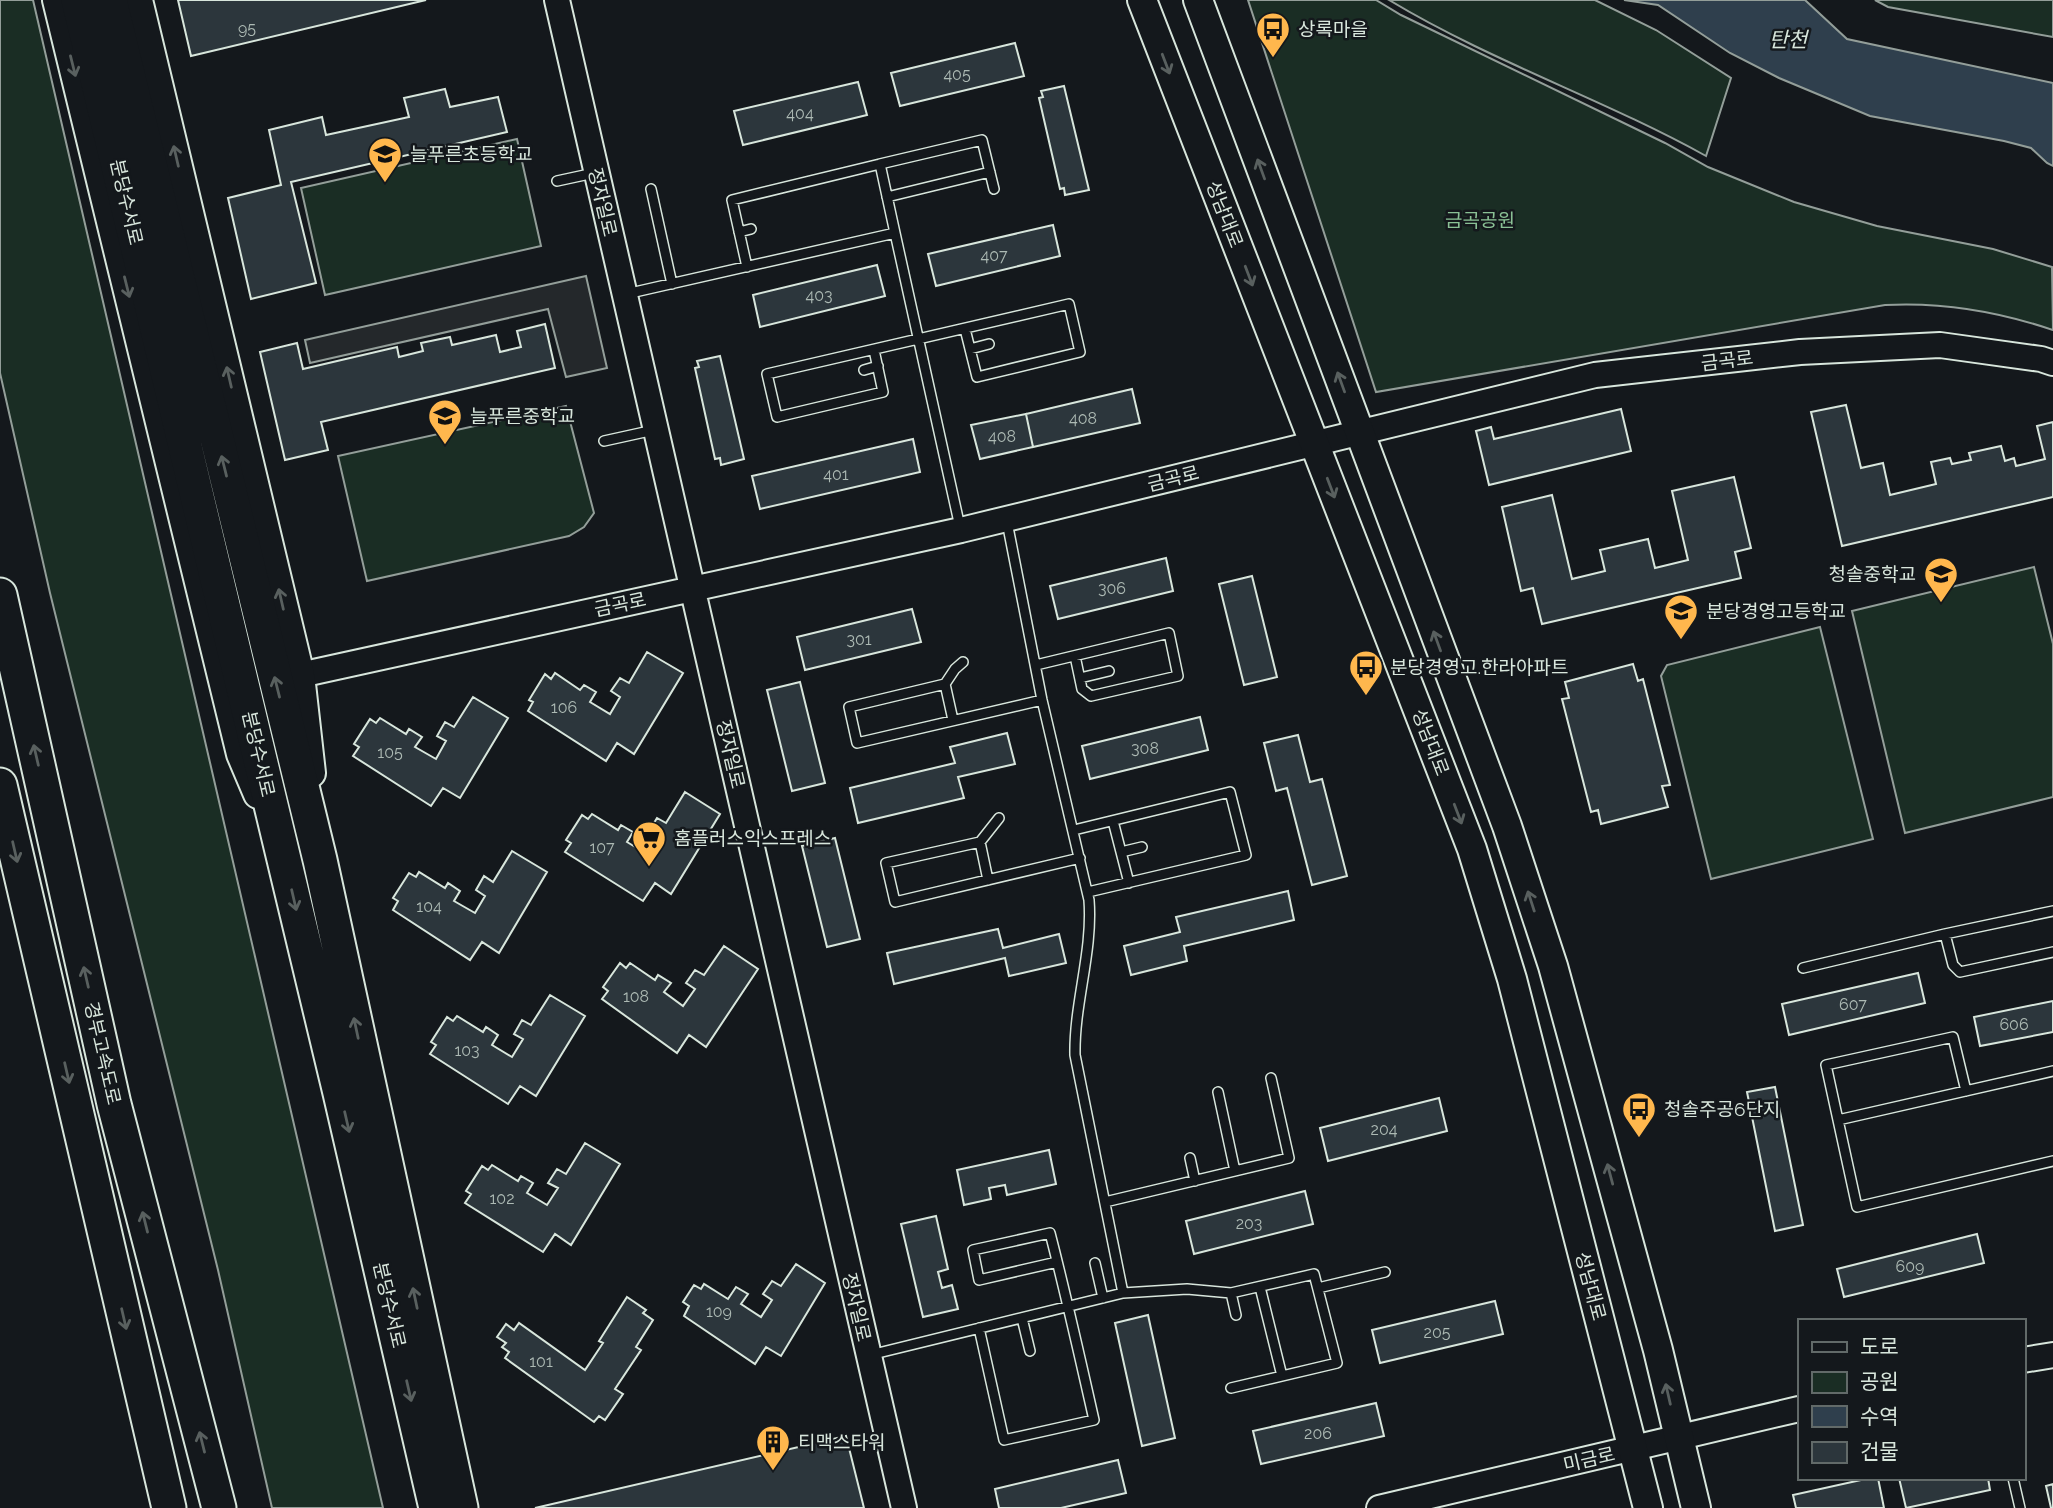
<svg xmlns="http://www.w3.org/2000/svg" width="2053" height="1508" font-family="Raleway,'Noto Sans KR',sans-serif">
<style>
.green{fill:#1a2d24;stroke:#939e99;stroke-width:2}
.parking{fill:#24282b;stroke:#939e99;stroke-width:2}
.water{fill:#2f3f4d;stroke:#939e99;stroke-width:2}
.building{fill:#2c363c;stroke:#d8e6dc;stroke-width:2}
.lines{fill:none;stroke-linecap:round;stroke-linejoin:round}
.lane-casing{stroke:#d8e6dc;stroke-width:12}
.secondary-casing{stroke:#d8e6dc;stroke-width:28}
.primary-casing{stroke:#d8e6dc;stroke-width:32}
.highway-casing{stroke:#d8e6dc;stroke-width:37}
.lane{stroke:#14181c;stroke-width:9}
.secondary{stroke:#14181c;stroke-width:24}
.primary{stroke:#14181c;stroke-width:28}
.highway{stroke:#14181c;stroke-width:33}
.oneway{stroke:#59605f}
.labels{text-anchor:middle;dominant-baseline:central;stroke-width:5;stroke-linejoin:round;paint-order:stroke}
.number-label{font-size:16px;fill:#adbab4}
.poi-label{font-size:19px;fill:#d8e6dc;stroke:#14181c;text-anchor:start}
.street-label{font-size:19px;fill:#d8e6dc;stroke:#14181c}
.park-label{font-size:19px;fill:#8ac095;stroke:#14181c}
.water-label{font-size:21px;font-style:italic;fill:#d8e6dc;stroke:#14181c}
</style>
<rect width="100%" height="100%" fill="#14181c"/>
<path class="green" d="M0,0H33L383,1508H272L218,1270L50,593L0,373Z
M1248,0H1376L1401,15L1665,143L1708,167L1794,202L1877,226L1993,249L2052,267L2053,330C2000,312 1941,302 1885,305L1376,392Z
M1389,0H1595L1656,30L1731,78L1706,156C1603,99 1490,61 1389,0Z
M1875,0H2053V37L1888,7Z
M517,139L541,246L325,295L301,188Z
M566,406L594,513L584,527L569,536L367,581L338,456Z
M2034,567L2053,644V797L1905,833L1852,611Z
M1820,627L1873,839L1711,879L1661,676L1667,665Z"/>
<path class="parking" d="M586,276L607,368L566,377L548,309L310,363L305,340Z"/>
<path class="water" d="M1624,0H1805L1847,39L2053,83V166L2047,163L2031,148L2004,141L1870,116L1779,78L1730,53L1658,5Z"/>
<path class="building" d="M178,0H426L191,56Z
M1015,43L1024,76L900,106L891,73Z
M858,82L867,115L743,145L734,111Z
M1064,86L1089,190L1065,195L1064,188L1060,189L1039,98L1043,97L1041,91Z
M445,89L450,107L498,97L507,132L291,182L316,283L251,299L228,198L281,185L269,130L322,117L326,135L409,117L404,98Z
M1053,225L1060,256L936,286L928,254Z
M877,265L885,296L760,327L753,295Z
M545,324L555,368L321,422L328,450L285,460L260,352L297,343L303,369L397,347L399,357L423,351L421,343L450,337L452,345L496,335L500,352L521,347L517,331Z
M720,356L744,459L721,465L720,458L715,459L695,368L699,367L697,361Z
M1132,389L1140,423L1033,447L1026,414Z
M1846,405L1861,468L1883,463L1890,495L1936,484L1931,462L1950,458L1952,464L1971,460L1969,453L2001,446L2005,461L2014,458L2016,466L2045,459L2037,426L2053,422V497L1842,546L1811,412Z
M1621,409L1631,451L1489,485L1476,431L1491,427L1494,439Z
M1026,414L1033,447L980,459L971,425Z
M913,439L920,472L760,509L752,476Z
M1734,477L1751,548L1735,552L1741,578L1542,624L1533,588L1521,591L1502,507L1552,495L1572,579L1605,571L1600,550L1648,539L1655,568L1688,560L1672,491Z
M1166,558L1173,591L1058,619L1050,586Z
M1252,576L1277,677L1244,685L1219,584Z
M912,609L921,642L805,670L797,637Z
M647,652L683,673L634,754L617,743L606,761L528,711L533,702L529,700L545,674L551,679L555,673L580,690L584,685L596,692L590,702L610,714L620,697L611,691L620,678L629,683Z
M1633,664L1638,681L1643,679L1670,785L1662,786L1668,807L1601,824L1598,810L1591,812L1562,699L1569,698L1565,682Z
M800,682L825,783L792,791L767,690Z
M473,697L508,718L460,798L443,788L431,806L353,756L359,747L354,744L370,719L376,723L380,718L406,734L409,729L422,737L415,747L436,759L446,741L437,736L445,722L454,727Z
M1200,717L1208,750L1090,779L1082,746Z
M1007,733L1015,764L958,777L964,798L858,823L850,788L955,763L950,747Z
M1298,735L1310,782L1322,779L1347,876L1312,885L1287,788L1276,791L1264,743Z
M685,792L720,814L671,894L655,883L643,901L565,852L571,843L566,840L582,815L588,819L592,814L618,830L621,825L633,832L627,842L647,854L658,837L649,831L657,818L666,823Z
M835,838L860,939L827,947L802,846Z
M512,851L547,872L499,953L482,942L470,960L393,910L398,901L393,898L409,873L416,877L419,872L445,888L448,883L460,891L454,901L475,913L485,896L476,890L484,876L493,882Z
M1288,891L1294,920L1184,946L1187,961L1131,975L1124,946L1180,932L1176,917Z
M998,929L1003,948L1059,934L1066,963L1009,976L1005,958L894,984L887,953Z
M724,946L758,969L706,1047L689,1035L677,1053L602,999L608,991L603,987L620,963L626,968L630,963L655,980L658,975L671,983L664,992L683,1006L695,989L686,983L695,970L704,975Z
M1918,973L1925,1003L1789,1035L1782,1004Z
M550,995L585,1016L536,1096L520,1086L508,1104L430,1054L436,1045L431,1042L447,1017L453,1021L457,1016L483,1032L486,1027L498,1035L492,1045L512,1057L523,1039L514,1034L522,1020L531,1025Z
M2053,1001V1032L1980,1046L1974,1017Z
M1775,1087L1803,1225L1775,1231L1747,1092Z
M1439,1098L1447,1131L1328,1161L1320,1128Z
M585,1143L620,1164L571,1245L555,1234L543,1252L465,1203L471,1194L466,1191L482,1166L488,1170L492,1165L518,1181L521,1176L533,1183L527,1193L547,1205L558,1188L548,1183L557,1169L566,1174Z
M1049,1150L1056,1184L1007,1195L1005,1185L989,1188L991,1199L964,1205L957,1170Z
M1305,1191L1313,1224L1194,1254L1186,1221Z
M936,1216L948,1269L938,1272L942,1288L952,1285L958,1309L923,1317L901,1224Z
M1977,1234L1984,1263L1844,1297L1837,1269Z
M796,1264L825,1283L781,1356L766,1347L755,1364L684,1316L689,1306L683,1302L694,1285L701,1289L704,1284L728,1299L736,1287L748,1294L741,1304L761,1317L772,1300L763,1294L772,1281L781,1286Z
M627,1297L646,1310L643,1313L653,1320L636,1347L641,1350L615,1389L623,1394L605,1420L599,1416L594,1422L505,1358L509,1352L502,1347L506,1343L497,1337L506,1324L514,1330L519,1323L585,1370L603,1343L599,1341Z
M1495,1301L1503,1334L1380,1363L1372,1330Z
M1148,1315L1175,1438L1142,1446L1115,1323Z
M1376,1403L1384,1436L1261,1464L1253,1431Z
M846,1436L864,1508H535Z
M1118,1460L1126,1493L1061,1508H999L995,1489Z
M1870,1478H1878L1884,1508H1796L1793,1495Z
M1899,1478H1988L1990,1490L1906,1508Z
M2053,1484V1508H2051L2046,1486Z"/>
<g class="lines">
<g class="lane-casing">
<path id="lane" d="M880,164L982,140L994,189
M557,181L594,173
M651,189L672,284
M887,197L990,172
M739,232L751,229
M747,267L732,200L880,164L895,233
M626,294L895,233L960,527
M970,349L989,344
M874,350L883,392L777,417L767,374L1069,304L1080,352L977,377L965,329
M864,370L878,366
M604,441L654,430
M1036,665L1169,633L1178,676L1091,696L1082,689L1075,656
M1080,678L1109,671
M945,684L955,669L963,662
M953,720L945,684L849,707L857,743L1042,700
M1113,821L1129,883
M1074,830L1230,792L1246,855L1088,892
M980,842L999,818
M1121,852L1142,847
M988,880L980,842L886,863L895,902L1080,858
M1945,934L1953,965L1960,972L2053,952
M1803,968L1945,934L2053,911
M2053,1071L1838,1120L1857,1207L2053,1161
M1218,1092L1235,1171
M1838,1120L1826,1065L1953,1037L1966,1091
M1190,1158L1195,1181
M1105,1202L1289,1158L1271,1078
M1095,1263L1103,1298
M1260,1287L1282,1376
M1318,1288L1385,1272
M1123,1293L1187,1289L1231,1293L1314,1274L1337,1363L1231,1388
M1231,1293L1236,1315
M1022,1318L1030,1351
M979,1328L1004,1440L1094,1420C1080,1358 1066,1295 1050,1233L973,1250L979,1280L1057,1262
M870,1355L1123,1293L1075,1055C1074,1003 1093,952 1089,900L1042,700L1007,522
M2013,1478L2020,1508"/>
</g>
<g class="secondary-casing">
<path id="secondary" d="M557,0L904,1508
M300,675L961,530L1595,375L1800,352L1940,345L2041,359L2053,363
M2023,1360L2053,1355
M1379,1508L1799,1409"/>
</g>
<g class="primary-casing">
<path id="primary" d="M57,0L241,754L258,794
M138,0L300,675L311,773
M1142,0L1472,849L1512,979L1648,1508
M1198,0L1507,826L1553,966L1658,1350L1696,1508"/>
</g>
<g class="highway-casing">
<path id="highway" d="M78,0L340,1093L436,1508
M110,0L320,860L461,1508
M0,595L114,1104L219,1508
M0,785L169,1508"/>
</g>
<use href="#lane" class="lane"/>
<use href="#secondary" class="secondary"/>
<use href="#primary" class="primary"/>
<use href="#highway" class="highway"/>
</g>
<defs><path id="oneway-shaft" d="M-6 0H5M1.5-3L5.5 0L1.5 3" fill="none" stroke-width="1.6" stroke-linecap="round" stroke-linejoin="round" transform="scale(1.75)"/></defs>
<g class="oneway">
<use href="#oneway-shaft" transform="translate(1166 64) rotate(69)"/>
<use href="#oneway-shaft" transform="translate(73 66) rotate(76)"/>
<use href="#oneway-shaft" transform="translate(176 156) rotate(-103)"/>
<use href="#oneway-shaft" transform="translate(1261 169) rotate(-110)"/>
<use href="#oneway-shaft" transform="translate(1249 276) rotate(69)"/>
<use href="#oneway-shaft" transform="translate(127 287) rotate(76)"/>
<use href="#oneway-shaft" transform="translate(229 377) rotate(-103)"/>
<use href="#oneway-shaft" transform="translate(1341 382) rotate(-110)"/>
<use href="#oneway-shaft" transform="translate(224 466) rotate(-104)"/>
<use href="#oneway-shaft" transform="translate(1331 488) rotate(69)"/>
<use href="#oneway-shaft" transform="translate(281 599) rotate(-103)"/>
<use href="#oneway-shaft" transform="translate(1437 641) rotate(-110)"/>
<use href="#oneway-shaft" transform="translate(277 687) rotate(-104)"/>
<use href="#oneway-shaft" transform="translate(36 755) rotate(-103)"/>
<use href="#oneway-shaft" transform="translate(1458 814) rotate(69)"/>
<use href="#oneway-shaft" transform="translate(15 852) rotate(77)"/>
<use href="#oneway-shaft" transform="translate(294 900) rotate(77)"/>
<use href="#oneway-shaft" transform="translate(1531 901) rotate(-108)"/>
<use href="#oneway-shaft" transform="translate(86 977) rotate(-103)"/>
<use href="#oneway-shaft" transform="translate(356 1028) rotate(-102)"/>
<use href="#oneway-shaft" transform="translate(67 1073) rotate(77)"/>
<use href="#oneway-shaft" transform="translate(347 1122) rotate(77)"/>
<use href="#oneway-shaft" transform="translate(1610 1174) rotate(-105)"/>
<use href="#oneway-shaft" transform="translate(145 1222) rotate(-104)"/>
<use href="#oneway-shaft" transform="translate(415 1298) rotate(-102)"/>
<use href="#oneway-shaft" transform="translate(124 1319) rotate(77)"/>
<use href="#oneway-shaft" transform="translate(409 1391) rotate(77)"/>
<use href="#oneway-shaft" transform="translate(1668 1394) rotate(-103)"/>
<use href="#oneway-shaft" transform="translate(202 1442) rotate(-104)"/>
</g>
<defs>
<g id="bus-pin" transform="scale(1.75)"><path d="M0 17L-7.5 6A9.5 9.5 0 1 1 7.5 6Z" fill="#ffb74d" stroke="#14181c"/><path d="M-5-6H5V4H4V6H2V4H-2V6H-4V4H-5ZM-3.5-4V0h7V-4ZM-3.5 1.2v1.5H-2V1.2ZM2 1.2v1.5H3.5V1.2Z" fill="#111"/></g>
<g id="school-pin" transform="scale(1.75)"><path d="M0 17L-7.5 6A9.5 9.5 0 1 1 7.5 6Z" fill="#ffb74d" stroke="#14181c"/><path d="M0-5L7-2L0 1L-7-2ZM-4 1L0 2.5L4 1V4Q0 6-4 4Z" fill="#111"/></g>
<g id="supermarket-pin" transform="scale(1.75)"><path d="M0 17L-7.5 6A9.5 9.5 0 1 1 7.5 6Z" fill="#ffb74d" stroke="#14181c"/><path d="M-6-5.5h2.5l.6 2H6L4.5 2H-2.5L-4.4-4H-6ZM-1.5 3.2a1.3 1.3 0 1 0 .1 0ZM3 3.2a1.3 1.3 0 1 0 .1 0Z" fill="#111"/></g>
<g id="building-pin" transform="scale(1.75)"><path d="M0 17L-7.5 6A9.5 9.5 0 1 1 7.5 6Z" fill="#ffb74d" stroke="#14181c"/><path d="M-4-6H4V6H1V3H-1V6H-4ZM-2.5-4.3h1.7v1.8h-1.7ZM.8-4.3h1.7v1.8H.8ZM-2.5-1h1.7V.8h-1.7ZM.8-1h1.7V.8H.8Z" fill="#111"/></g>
</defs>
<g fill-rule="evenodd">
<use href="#bus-pin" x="1273" y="29"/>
<use href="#school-pin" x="385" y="154"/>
<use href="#school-pin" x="445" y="416"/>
<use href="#school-pin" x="1941" y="574"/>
<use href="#school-pin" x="1681" y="611"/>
<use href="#bus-pin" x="1366" y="667"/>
<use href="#supermarket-pin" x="649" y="838"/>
<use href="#bus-pin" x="1639" y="1109"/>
<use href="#building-pin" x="773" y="1442"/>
</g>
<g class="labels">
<g class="number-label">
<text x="247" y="28">95</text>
<text x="957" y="74">405</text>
<text x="800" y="113">404</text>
<text x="994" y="255">407</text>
<text x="819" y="295">403</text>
<text x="1083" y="418">408</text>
<text x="1002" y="436">408</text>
<text x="836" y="474">401</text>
<text x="1112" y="588">306</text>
<text x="859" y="639">301</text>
<text x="564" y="707">106</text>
<text x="1145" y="748">308</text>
<text x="390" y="752">105</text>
<text x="602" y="847">107</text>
<text x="429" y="906">104</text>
<text x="636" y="996">108</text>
<text x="1853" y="1004">607</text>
<text x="2014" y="1024">606</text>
<text x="467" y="1050">103</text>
<text x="1384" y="1129">204</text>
<text x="502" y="1198">102</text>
<text x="1249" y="1223">203</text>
<text x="1910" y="1266">609</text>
<text x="719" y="1311">109</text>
<text x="1437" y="1332">205</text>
<text x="541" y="1361">101</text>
<text x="1318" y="1433">206</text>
</g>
<g class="poi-label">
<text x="1298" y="29">상록마을</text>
<text x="410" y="154">늘푸른초등학교</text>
<text x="470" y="416">늘푸른중학교</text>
<text x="1916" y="574" text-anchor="end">청솔중학교</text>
<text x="1706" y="611">분당경영고등학교</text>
<text x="1390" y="667">분당경영고.한라아파트</text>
<text x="674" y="838">홈플러스익스프레스</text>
<text x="1664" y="1109">청솔주공6단지</text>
<text x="798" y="1442">티맥스타워</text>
</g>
<g class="street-label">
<text transform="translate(127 202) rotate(77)">분당수서로</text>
<text transform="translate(603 202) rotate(77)">정자일로</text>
<text transform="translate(1225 214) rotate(69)">성남대로</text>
<text transform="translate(1727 360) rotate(-7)">금곡로</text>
<text transform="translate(1173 478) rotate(-14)">금곡로</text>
<text transform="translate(620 604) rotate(-12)">금곡로</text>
<text transform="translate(1431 742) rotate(69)">성남대로</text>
<text transform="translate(259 754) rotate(77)">분당수서로</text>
<text transform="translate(731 754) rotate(77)">정자일로</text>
<text transform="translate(103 1053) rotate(77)">경부고속도로</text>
<text transform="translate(1591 1286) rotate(75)">성남대로</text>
<text transform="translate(390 1305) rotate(77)">분당수서로</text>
<text transform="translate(857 1307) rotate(77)">정자일로</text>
<text transform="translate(1589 1459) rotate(-13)">미금로</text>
</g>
<g class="park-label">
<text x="1480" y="220">금곡공원</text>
</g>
<g class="water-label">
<text x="1788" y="39">탄천</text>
</g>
</g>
<rect x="1798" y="1319" width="228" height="161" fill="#14181c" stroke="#626a69" stroke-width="2"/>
<rect x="1812" y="1342" width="35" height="10" fill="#14181c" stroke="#626a69" stroke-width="2"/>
<text x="1860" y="1354" font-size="21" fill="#d8e6dc">도로</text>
<rect x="1812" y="1372" width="35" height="21" fill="#1a2d24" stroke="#626a69" stroke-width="2"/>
<text x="1860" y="1389" font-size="21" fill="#d8e6dc">공원</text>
<rect x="1812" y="1406" width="35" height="21" fill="#2f3f4d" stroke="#626a69" stroke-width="2"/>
<text x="1860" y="1424" font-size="21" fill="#d8e6dc">수역</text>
<rect x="1812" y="1442" width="35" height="21" fill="#2c363c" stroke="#626a69" stroke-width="2"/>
<text x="1860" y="1459" font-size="21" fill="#d8e6dc">건물</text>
</svg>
